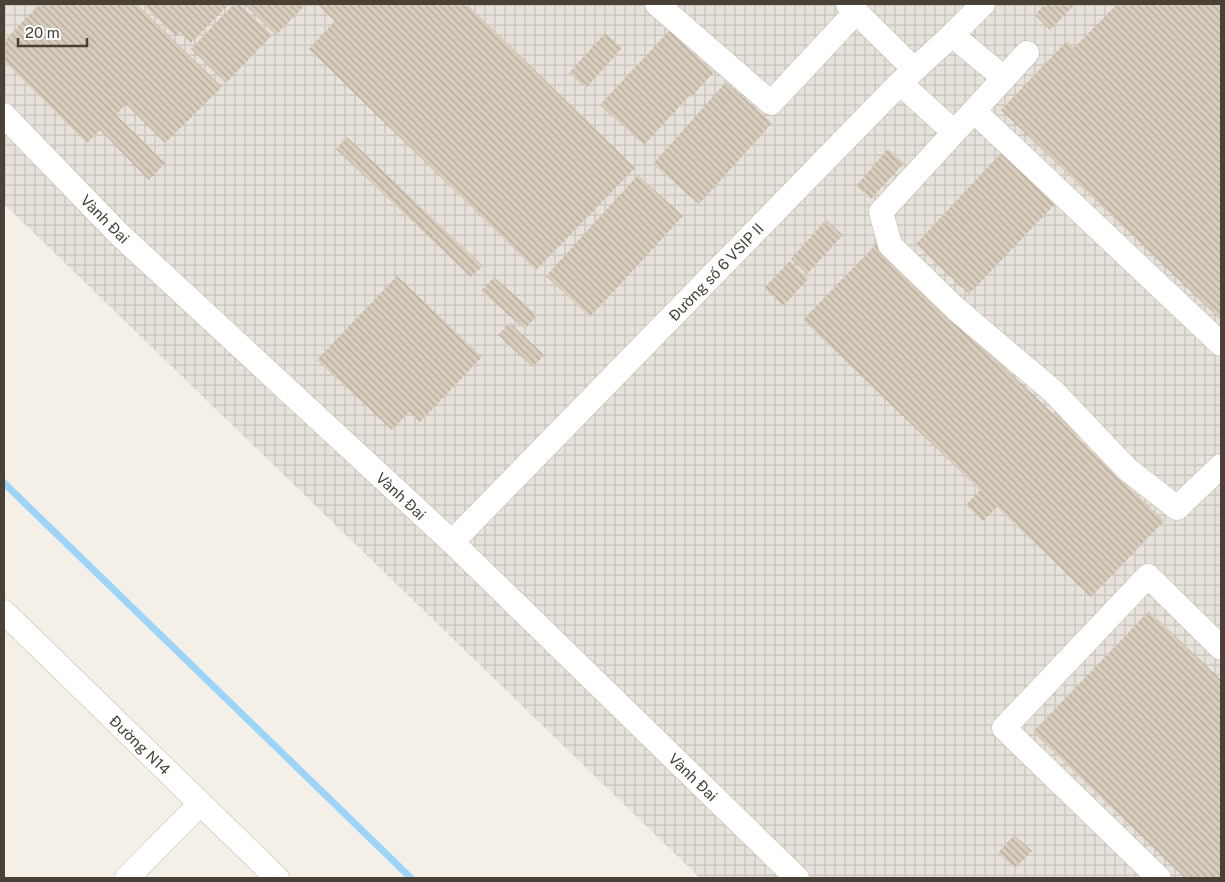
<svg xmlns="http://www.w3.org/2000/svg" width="1225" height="882" font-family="'Public Sans',sans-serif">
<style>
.industrial{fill:url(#industrial-grid)}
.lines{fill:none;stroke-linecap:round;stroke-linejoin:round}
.stream{stroke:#9dd5f8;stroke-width:7}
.building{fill:url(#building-back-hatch)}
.minor-casing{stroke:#c2b8a8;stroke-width:25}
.minor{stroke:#fff;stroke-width:24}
.labels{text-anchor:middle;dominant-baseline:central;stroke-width:4;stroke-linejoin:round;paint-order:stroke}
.street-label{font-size:15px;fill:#494135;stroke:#fff}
</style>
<defs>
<pattern id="industrial-grid" width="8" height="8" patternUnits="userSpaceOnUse" patternTransform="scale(1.25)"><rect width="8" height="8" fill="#e7e2dc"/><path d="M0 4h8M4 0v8" fill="none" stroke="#c8c3bd"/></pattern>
<pattern id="building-back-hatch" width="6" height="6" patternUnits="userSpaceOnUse" patternTransform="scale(1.25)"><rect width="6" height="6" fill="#d8ccbb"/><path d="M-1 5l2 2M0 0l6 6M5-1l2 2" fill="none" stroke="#b1a799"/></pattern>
</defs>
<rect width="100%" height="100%" fill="#f5f0e7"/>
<path class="industrial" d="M4,4H1221V878H700L4,204Z"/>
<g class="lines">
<path class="stream" d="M4,483L411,878"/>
</g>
<path class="building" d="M40,4H137L222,87L165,143L126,104L116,115L165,163L149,180L100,130L87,143L4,61V41Z
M142,4H229L191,43L180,32L176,36Z
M234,4H239L272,35L226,83L191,49Z
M244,4H306L276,35Z
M317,4H467L635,168L536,270L309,49L335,21Z
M1045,4H1075L1050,30L1035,15Z
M1117,4H1221V320L1001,110L1067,41L1074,48Z
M669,31L714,72L691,97L689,96L644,145L600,105Z
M605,33L622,48L586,88L569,73Z
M726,82L772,123L699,204L653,164Z
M347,137L483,266L471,277L336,149Z
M888,149L904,163L871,199L856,186Z
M1002,152L1056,203L969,294L916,244Z
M638,175L683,216L590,317L546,276Z
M826,220L843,235L807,274L791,259Z
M876,244L1053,414L1061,405L1083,426L1074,434L1164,521L1091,597L997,507L983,521L966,505L980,490L803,320Z
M790,261L808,279L783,306L764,288Z
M397,276L482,357L420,422L409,412L392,430L317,360Z
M494,277L537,315L525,329L481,291Z
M510,323L544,355L533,367L498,335Z
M1149,611L1221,680V878H1185L1033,732Z
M1014,835L1032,851L1015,868L998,853Z"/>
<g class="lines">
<g class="minor-casing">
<path id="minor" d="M657,4L771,103L856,12
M848,4L914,69
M952,35L1004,78
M1027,53L881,212L890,245L956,309L1053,391L1127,469L1177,508L1221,466
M900,83L954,132
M974,111L1221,344
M4,115L118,233L452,542L797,878
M452,542L900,83L952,35L983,4
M4,612L277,878
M127,878L200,804
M1159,878L1004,728L1148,576L1221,648"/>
</g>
<use href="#minor" class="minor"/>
</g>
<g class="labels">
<g class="street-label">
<text transform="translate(105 219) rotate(45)">Vành Đai</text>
<text transform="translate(716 272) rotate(-46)">Đường số 6 VSIP II</text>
<text transform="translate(401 496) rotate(43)">Vành Đai</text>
<text transform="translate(140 745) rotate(44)">Đường N14</text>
<text transform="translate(693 777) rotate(44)">Vành Đai</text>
</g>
</g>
<rect width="1225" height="882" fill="none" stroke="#494135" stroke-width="10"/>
<path d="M18 38v8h69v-8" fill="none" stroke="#494135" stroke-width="2.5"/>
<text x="25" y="38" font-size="15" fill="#494135" stroke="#ffffff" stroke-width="4" paint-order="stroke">20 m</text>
</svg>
